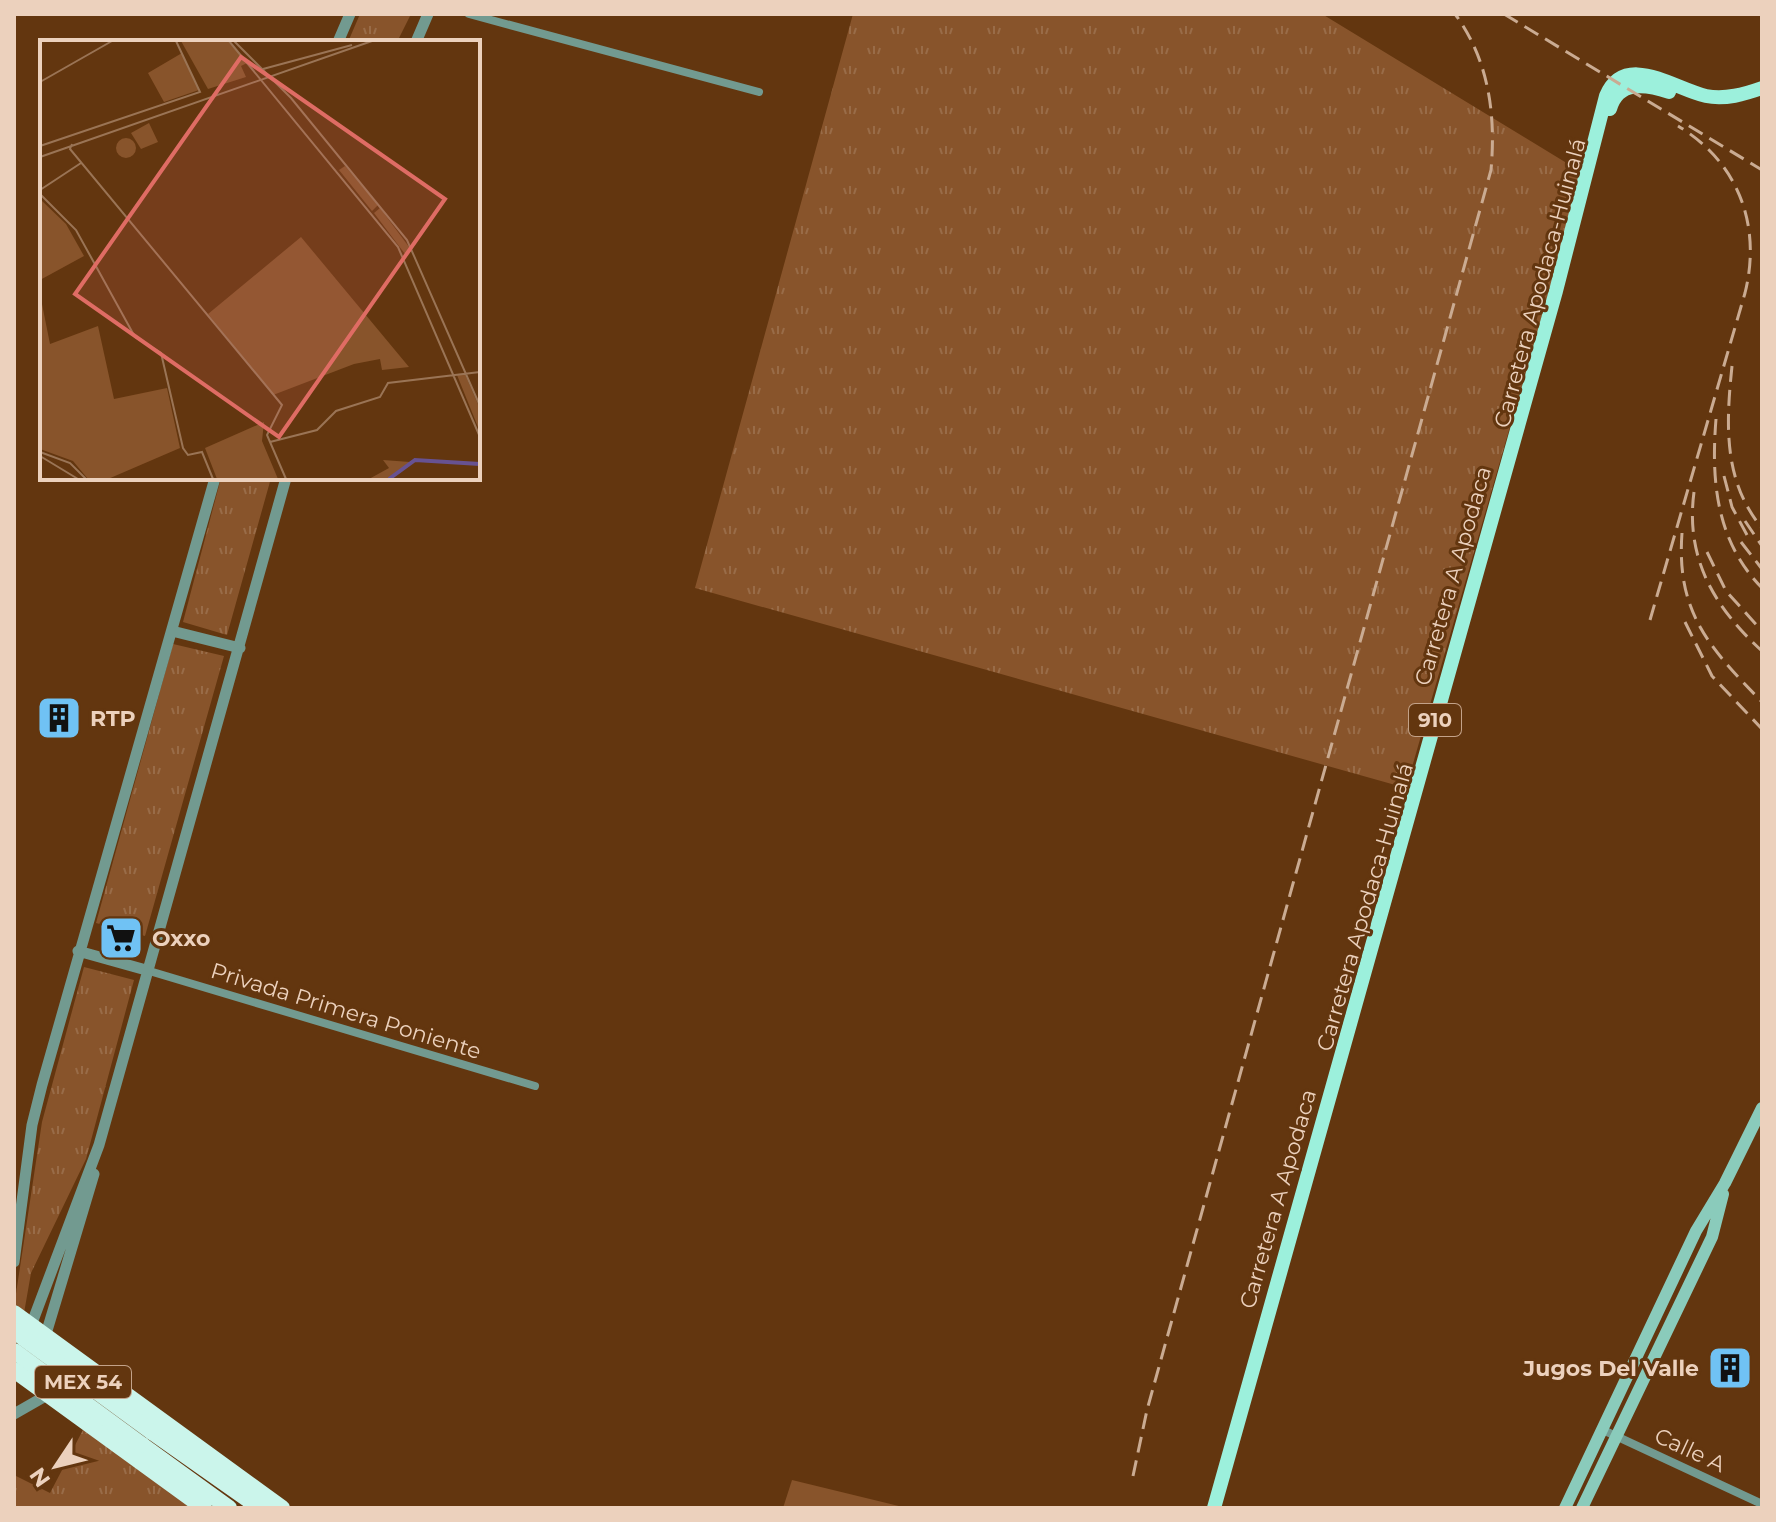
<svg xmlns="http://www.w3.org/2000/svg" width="1776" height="1522" font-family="Montserrat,sans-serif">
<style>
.grass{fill:url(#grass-tufts)}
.park{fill:#88542b}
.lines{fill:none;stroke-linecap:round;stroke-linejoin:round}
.minor{stroke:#729a90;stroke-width:8}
.tertiary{stroke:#729a90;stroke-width:11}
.secondary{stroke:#8acbbb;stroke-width:12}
.primary{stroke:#9cf0dc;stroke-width:14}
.trunk{stroke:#cbf5eb;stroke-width:16}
.rail{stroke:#caab92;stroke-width:3;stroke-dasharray:16 8;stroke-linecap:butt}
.trunk-bridge{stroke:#cbf5eb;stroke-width:16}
.labels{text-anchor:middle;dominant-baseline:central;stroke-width:6;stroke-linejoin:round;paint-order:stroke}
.shield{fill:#63360f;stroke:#c3a289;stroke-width:2}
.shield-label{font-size:20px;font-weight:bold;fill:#ecd1bd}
.street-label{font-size:22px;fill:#ecd1bd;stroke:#63360f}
.poi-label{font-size:22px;font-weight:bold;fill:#ecd1bd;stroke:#63360f;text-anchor:start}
.inset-river{fill:none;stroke:#675292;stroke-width:4}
.inset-road{fill:none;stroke:#9a7455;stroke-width:2}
.view{fill:#df6c64;fill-opacity:0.15;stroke:#df6c64;stroke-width:4}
.inset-edge{fill:none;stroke:#ecd1bd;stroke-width:4}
</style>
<defs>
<pattern id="grass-tufts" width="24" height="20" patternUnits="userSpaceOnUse" patternTransform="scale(2)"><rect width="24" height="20" fill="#88542b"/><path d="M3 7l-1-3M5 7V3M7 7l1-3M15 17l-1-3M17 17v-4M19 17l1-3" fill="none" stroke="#996c48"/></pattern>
</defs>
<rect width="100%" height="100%" fill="#63360f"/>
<path class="grass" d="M360,14H411L397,42H348Z
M853,14H1322L1583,173L1406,788L695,588Z
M221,478H271L227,635L183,622Z
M173,644L224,656L145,936L96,923Z
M84,967L134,980L86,1159L31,1273L24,1313L14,1307L42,1122Z
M84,1428L194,1508H14V1475L50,1493Z"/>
<path class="park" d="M792,1480L907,1508H783Z"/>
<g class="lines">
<path class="minor" d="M469,14L759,92
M146,970L535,1086
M1603,1430L1762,1504"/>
<path class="tertiary" d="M338,42L350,14
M416,42L428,14
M172,631L240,648
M78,951L146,970
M14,1262L32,1125L42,1085L215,478
M29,1331L99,1145L286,478
M46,1334L94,1174
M14,1414L49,1394"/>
<path class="secondary" d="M1565,1508L1696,1231L1725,1183L1762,1108
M1582,1508L1712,1237L1723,1194"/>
<path class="primary" d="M1610,109C1618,80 1646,84 1669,92
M1214,1508L1556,291L1606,96C1625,51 1674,89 1706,96C1725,100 1745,94 1762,88"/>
<path class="trunk" d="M14,1313L282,1508
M14,1370L204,1508
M152,1432L260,1508
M142,1445L229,1508"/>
<path class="rail" d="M1504,14L1762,170
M1732,366C1726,424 1723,481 1762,528
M1716,419C1711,481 1716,541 1762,588
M1724,476L1732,507L1747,535
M1694,492C1685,559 1715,608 1762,651
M1745,521L1762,546
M1682,533C1676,613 1710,648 1762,702
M1741,542L1762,569
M1707,552L1726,591L1762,631
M1650,620L1745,293C1762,225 1738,162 1678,126
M1685,622L1712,676L1762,729
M1133,1476L1147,1410L1491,170C1496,115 1489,60 1455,14"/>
<path class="trunk-bridge" d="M14,1331L152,1432
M14,1351L142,1445"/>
</g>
<defs>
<g id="building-square" transform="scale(2.3)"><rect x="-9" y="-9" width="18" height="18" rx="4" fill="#70c2f4" stroke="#63360f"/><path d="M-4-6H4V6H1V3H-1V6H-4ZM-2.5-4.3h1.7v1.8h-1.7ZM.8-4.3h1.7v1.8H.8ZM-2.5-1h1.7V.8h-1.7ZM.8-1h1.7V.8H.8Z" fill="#111"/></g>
<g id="supermarket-square" transform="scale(2.3)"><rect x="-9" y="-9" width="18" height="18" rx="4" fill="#70c2f4" stroke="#63360f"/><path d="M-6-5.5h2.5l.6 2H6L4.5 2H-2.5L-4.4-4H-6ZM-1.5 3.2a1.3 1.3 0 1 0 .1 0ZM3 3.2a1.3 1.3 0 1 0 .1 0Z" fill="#111"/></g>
</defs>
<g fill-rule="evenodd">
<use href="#building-square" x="59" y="718"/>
<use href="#supermarket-square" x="121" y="938"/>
<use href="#building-square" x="1730" y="1368"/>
</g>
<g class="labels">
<g class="shield">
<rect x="1409" y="704" width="52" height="32" rx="6"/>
<rect x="35" y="1366" width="96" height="32" rx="6"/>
</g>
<g class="shield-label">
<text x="1435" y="720">910</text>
<text x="83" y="1382">MEX 54</text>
</g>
<g class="street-label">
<text transform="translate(1540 283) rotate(-75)">Carretera Apodaca-Huinalá</text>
<text transform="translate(1453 576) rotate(-74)">Carretera A Apodaca</text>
<text transform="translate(1365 907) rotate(-74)">Carretera Apodaca-Huinalá</text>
<text transform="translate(346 1011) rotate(17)">Privada Primera Poniente</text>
<text transform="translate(1278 1199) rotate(-74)">Carretera A Apodaca</text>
<text transform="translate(1690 1450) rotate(25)">Calle A</text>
</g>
<g class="poi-label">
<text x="90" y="718">RTP</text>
<text x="152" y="938">Oxxo</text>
<text x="1699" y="1368" text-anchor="end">Jugos Del Valle</text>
</g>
</g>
<g transform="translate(40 40)">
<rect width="440" height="440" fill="#63360f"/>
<path d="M141,1H188L207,23L201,26L206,37L168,49ZM142,13L159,50L124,62L108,33ZM305,126L338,165L332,171L299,130ZM0,159L26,184L44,216L0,240ZM340,168L372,211L365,214L334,173ZM261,197L369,327L342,330L340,319L314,324L233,355L168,274ZM0,254L10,304L58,286L74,359L127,348L140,408L68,439H48L33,421L0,409ZM425,334L440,369V392L417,335ZM224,382L222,401L238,439H177L165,408Z" fill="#88542b"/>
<path d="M109,83L118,102L101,109L91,93ZM76 108a10 10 0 1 1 20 0a10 10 0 1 1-20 0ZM343,420L370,422L347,439H329L349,428Z" fill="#88542b"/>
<path class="inset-river" d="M349,439L375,420L440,424"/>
<path class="inset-road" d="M189,1L358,207L440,397M194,1L251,58L367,200L440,366M223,29L312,5M0,42L72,1M32,104L30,109L242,365L227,395L246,439M0,106L160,52L136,1M0,117L332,1M0,150L41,123M0,154L36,190L95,297L121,313L143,408L148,415L162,412L173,439M230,402L277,390L296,371L340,357L348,343L440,332M0,412L30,423L46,439M0,416L38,439"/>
<path class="view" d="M201,17L405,159L239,397L35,254Z"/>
<rect width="440" height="440" class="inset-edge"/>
</g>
<rect width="1776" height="1522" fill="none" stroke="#ecd1bd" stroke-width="32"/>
<g transform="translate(56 1466) rotate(235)" stroke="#63360f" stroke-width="6" paint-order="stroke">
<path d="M0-6L14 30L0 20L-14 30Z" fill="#ecd1bd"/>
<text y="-12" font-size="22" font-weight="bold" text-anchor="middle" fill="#ecd1bd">N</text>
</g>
</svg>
